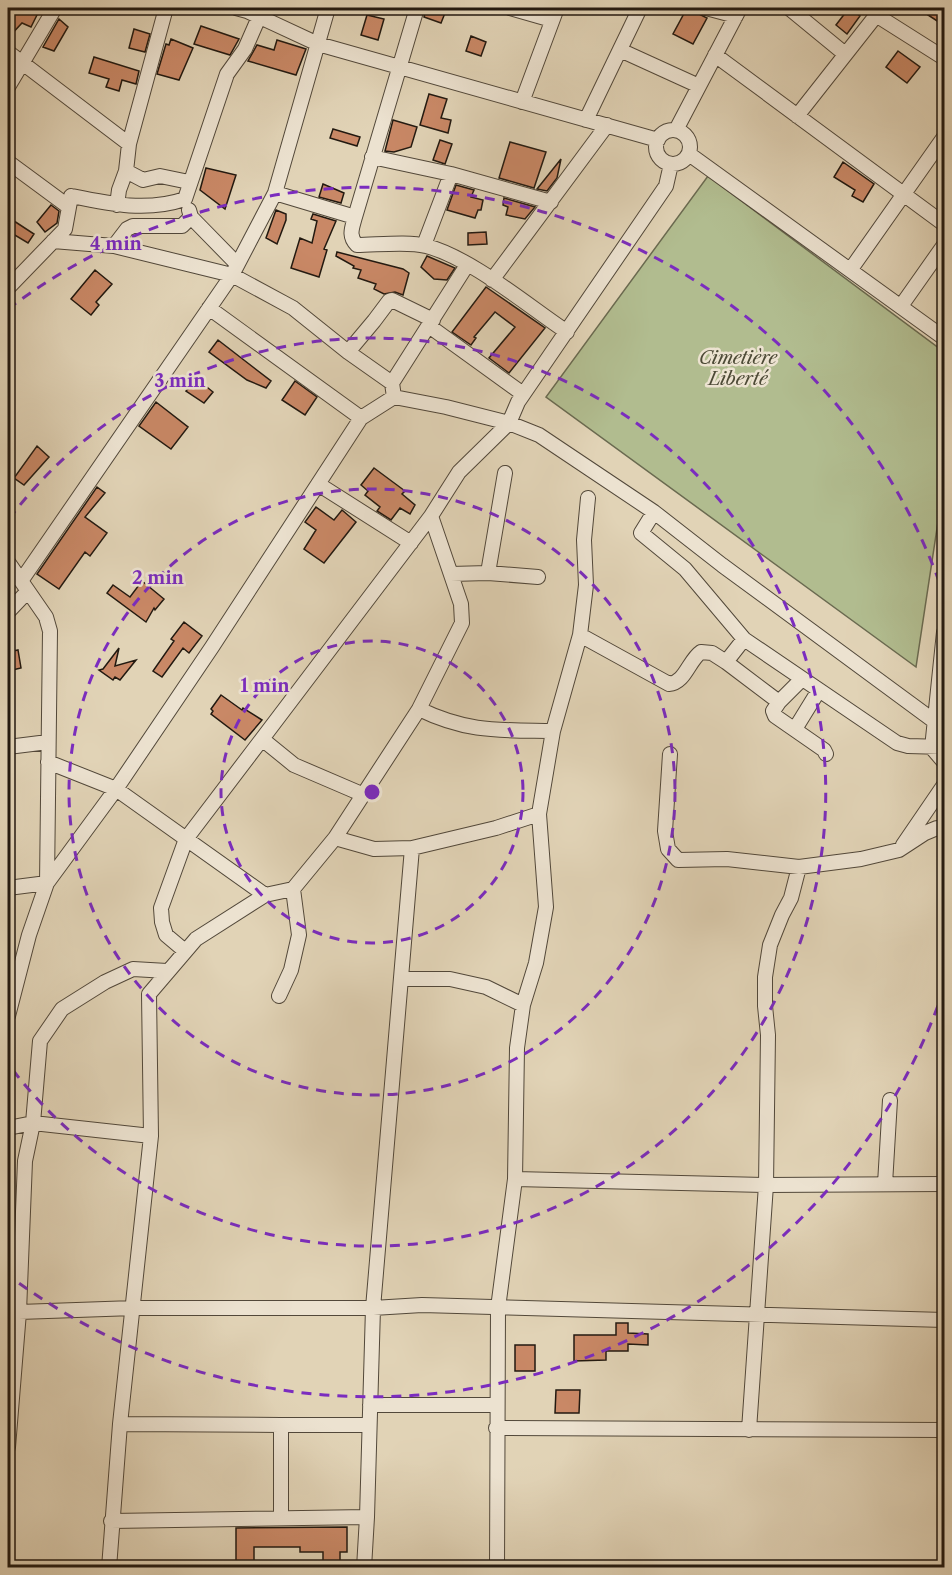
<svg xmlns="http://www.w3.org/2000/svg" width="952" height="1575" font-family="'Libre Caslon Text',serif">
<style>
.green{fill:#b1bc8f;stroke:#6a6a50;stroke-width:1.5}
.building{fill:#c98866;stroke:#221910;stroke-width:1.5}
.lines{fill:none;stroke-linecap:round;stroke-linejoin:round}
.minor-casing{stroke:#52483a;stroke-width:16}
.minor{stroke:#ece2d0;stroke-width:14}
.ring{fill:none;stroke:#7b2cbf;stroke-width:3;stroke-dasharray:10 8}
.labels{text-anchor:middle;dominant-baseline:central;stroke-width:5;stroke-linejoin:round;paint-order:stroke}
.park-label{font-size:18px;font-style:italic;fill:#4d4a36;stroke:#ece2d0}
.centre{fill:#7b2cbf;stroke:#ece2d0;stroke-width:3}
.ring-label{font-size:18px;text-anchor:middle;font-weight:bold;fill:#7b2cbf;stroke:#ece2d0;stroke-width:5;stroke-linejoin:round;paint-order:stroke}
</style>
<rect width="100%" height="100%" fill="#e1d3b6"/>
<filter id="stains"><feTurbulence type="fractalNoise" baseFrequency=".00333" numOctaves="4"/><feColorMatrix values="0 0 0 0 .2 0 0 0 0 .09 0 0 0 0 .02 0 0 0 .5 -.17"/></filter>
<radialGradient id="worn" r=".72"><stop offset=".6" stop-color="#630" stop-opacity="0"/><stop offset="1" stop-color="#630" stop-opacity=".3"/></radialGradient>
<path class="green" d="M708,176L944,352V482L916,667L546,397Z"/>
<path class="building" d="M18,8H32L39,11L31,27L22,23L8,38V19L13,9L17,11Z
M426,8H447L441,23L424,17Z
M687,8L707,18L693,44L673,34Z
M849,8L860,16L847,34L836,25Z
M933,8H945V26L928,15Z
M367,15L384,19L378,40L361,35Z
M59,19L68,27L54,51L43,47Z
M201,26L239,39L230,55L194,44Z
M134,29L150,34L145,52L129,48Z
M471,36L486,42L481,56L466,51Z
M171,39L193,48L179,80L157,74L166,44L169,45Z
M277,40L306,49L296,75L248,61L257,45L274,50Z
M898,51L920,67L907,83L886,67Z
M94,57L139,71L136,84L122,80L119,91L106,87L109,79L89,73Z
M429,94L447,99L441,118L451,120L448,133L420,125Z
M393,120L417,127L411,147L394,152L385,151Z
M333,129L360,137L357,146L330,138Z
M440,140L452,144L445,164L433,160Z
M510,142L546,152L534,188L499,178Z
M561,159L557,178L547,191L537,189Z
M843,162L874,184L863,202L852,196L855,190L834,177Z
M206,168L236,175L225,209L200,190Z
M323,184L344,193L341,203L319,197Z
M456,185L474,190L471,197L483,200L481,210H478L475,218L447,210Z
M504,198L535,207L525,219L506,215L508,207L503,205Z
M51,205L59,211L57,223L45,232L37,222Z
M276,210L286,214V220L277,244L266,238Z
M313,214L336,221L324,249L327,250L319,277L291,268L300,238L312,243L317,221L311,219Z
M14,221L34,234L28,243L8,231Z
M486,232L487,244L468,245V233Z
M337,252L403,269L409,273L403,295L395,292L384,294L374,289L376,284L358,278L361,270L353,268L354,266L336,256Z
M427,256L455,268L447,280L434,279L421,267Z
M95,270L112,284L96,302L99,305L91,315L71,299Z
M486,287L545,328L509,373L489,358L515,327L495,312L474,337L476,338L471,345L452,332Z
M218,340L271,381L266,388L247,380L209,352Z
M197,379L213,392L204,403L186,391Z
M295,381L317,397L305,415L282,400Z
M156,402L188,427L171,449L139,426Z
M37,446L49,457L24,485L14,478Z
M374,468L405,491L402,494L415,505L410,514L400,508L391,520L377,511L380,507L365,495L368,491L361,485Z
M97,487L105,493L85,517L107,533L90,556L85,552L59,589L37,574Z
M316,507L334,520L342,510L356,522L324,563L304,549L316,530L305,522Z
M142,581L164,599L155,610L154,608L146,622L107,593L113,585L130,597Z
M184,622L202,636L189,653L183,648L162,677L153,671L174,641L171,639Z
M119,648L115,666L136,660L120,680L115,677L113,680L99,670L103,669Z
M18,650L21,668L8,671V652Z
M221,695L242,710L243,708L262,720L245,740L211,714L213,711L211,709Z
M616,1323H628V1333L648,1334V1345L628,1344V1351H606V1360L574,1361V1335H616Z
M515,1345H535V1371H515Z
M556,1390H580L579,1413H555Z
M347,1527V1552H340V1568H323V1552H300V1547H254V1568H236V1528Z"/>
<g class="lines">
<g class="minor-casing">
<path id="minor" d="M236,8L247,11L318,44L658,140
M417,8L355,217C352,228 348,236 357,245C376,245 409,241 426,246C470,257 528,306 567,332
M510,8L552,20
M706,8L736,16
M789,8L845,54
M876,15L944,58
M620,50L699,86
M8,52L129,144
M715,55L944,224
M8,87L55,8
M522,102L557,8
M797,116L882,8
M586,120L640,8
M676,130L740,8
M656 147a17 17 0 1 1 34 0a17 17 0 1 1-34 0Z
M689,154L944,338
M372,157L451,174L551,202
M8,162L69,207
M126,171L143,180L160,176L189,182
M275,193L328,8
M117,205L119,190L126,171L129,144L166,8
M189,210L191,217L237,264
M355,217L275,193L232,275L293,308L348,352L392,383
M424,245L451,174
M114,246L127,229L133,226H182L191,217
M851,269L944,137
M492,280L607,125
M8,288L65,229L71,196C110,204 147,212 185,199L227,74L245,49L259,17
M901,306L944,245
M209,308L361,418
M429,326L523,394
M348,352L374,321L389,301L392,300L433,320
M394,397L446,407L509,423L518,402L666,186L671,164
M318,484L411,543
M654,512L641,533L685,569L744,639L897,743L908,746L944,747
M431,516L461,604L462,623L419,709L335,838L374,849L412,848L496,828L539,814
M8,562L46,617L50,631L47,883L8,888
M488,573L505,473
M451,574L488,573L538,577
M21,581L232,275L114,246L53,241
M8,612L28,591
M944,632L932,748L944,762
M580,635L669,684C685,683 689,660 701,652L712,653L726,662L744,639
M726,662L779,702L802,679
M779,702L773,711L775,716L824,750L826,754
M419,709C468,733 501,730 553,731
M795,729L819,690
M8,747L48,742
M670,754L665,831L668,849L678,860L727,859L799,867L861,859L899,850L925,833L937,828H944
M48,762L116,789L265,895L293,889L335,838
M364,795L294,765L262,739L431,516L459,472L509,423L539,435L654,512L722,565L934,721
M903,845L944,785
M185,951L166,935L162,922L161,908L186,839L262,739
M401,979H450L486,987L523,1005
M279,996L291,970L299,935L293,889
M8,1016L29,935L47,883L116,789L212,647L361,418L394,397L392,383L467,265
M8,1128L33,1123L40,1041L62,1009L105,982L133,969L167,971
M515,1179L766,1185L944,1184
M885,1184L890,1100
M19,1312L134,1308H373L422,1305L944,1320
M370,1405H497
M120,1424L281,1425
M496,1428L944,1430
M749,1430L766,1185L768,1035L765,1006V977L770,945L782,915L791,898L799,867
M8,1447L19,1312L25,1161L33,1123L151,1136
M281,1517V1425H369
M111,1521L367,1517
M109,1568L120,1424L151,1136L149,994L196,939L265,895
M364,1568L367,1517L373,1308L412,848
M497,1568L498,1308L515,1179L517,1048L523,1005L536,963L546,907L539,814L553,731L580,635L586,585L584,540L588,498"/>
</g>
<use href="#minor" class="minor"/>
</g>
<g class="ring">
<circle cx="372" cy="792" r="151"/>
<circle cx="372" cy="792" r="303"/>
<path d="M9 519A454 454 0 1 1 9 1065"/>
<path d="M944 989A605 605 0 0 1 8 1275M8 309A605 605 0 0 1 944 595"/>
</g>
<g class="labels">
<g class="park-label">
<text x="738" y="358">Cimetière<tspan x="738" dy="21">Liberté</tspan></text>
</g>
</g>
<circle cx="372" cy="792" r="9" class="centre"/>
<g class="ring-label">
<text x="116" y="250">4 min</text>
<text x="180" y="387">3 min</text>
<text x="158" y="584">2 min</text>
<text x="265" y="692">1 min</text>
</g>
<rect width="952" height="1575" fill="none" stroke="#e1d3b6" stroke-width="30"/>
<rect x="9" y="9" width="934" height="1557" fill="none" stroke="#221910" stroke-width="3"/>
<rect x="15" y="15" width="922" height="1545" fill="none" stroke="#221910" stroke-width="1.5"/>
<rect width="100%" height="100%" filter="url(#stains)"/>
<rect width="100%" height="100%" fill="url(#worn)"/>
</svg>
